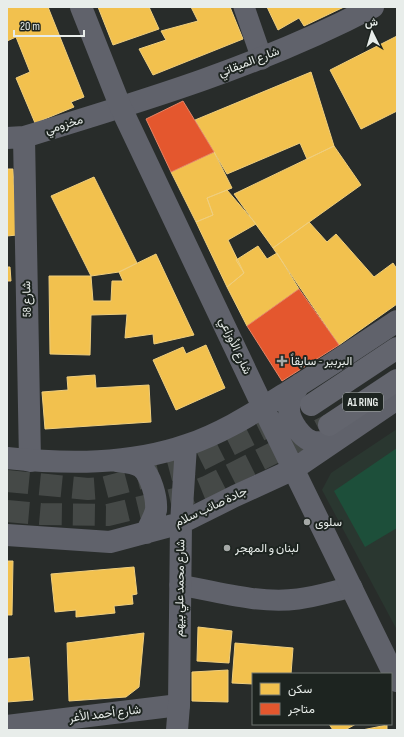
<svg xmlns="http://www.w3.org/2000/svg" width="404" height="737" font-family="'Sofia Sans Condensed',Vazirmatn,sans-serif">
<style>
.built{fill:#2a3730}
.green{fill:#1d4f3a}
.homes{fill:#f2c14e;stroke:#efce7d}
.shops{fill:#e4572e;stroke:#e58466}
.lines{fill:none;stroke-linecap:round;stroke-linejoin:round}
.trunk-tunnel{stroke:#454947;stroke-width:22;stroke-dasharray:22 11;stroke-linecap:butt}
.pedestrian{stroke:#60626b;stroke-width:21}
.minor{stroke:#60626b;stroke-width:22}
.tertiary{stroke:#60626b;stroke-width:22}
.trunk{stroke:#63656e;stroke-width:22}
.poi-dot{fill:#a5a9a7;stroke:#1d2420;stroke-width:1.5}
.labels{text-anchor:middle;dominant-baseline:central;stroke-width:4;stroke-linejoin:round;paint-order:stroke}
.shield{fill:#1d2420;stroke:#abb1ad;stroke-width:1}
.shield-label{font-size:11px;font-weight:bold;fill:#e8edea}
.street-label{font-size:12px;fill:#e8edea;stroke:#1d2420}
.poi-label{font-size:12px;fill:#e8edea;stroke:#1d2420;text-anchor:start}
</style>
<rect width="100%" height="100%" fill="#282c2a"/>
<path class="built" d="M397,429V630L322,490L331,473Z"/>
<path class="green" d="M397,448V528L365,547L334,491Z"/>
<path class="homes" d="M7,7H48L84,97L71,102L74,107L35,123L16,78L30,72L16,37L7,41Z
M98,7H149L159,29L113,45Z
M191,7H230L243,39L153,75L139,49L166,40L161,31L198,21Z
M267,7H344L304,26L299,18L278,30Z
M397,36V111L361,129L330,70Z
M311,72L334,146L307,159L300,143L227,174L195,120Z
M334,146L361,185L273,248L234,194Z
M214,152L232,188L207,198L213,215L196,222L171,172Z
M7,169H13L17,235L7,236Z
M94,177L137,263L119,272L91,276L51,196Z
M227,190L256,224L228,240L244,273L227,287L196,222L213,215L207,198Z
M309,222L327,242L336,234L374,277L393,263L397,269V304L339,345L273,248Z
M258,246L267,259L277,253L299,289L247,326L227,287L244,273L236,260Z
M156,254L194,335L154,344L153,334L125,338L127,314L91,315L90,355L50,354L49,276H91L93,301H111L112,281H123L119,272Z
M7,267H10L11,281H7Z
M206,345L225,388L176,410L153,360L183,347L186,354Z
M95,375L96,388L149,385L151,422L45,429L42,392L68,390L67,377Z
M7,561H13L12,615H7Z
M134,567L137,594L132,595L133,604L114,606L115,613L76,617V610L55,612L51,574Z
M198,627L232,631L229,663L197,661Z
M144,633L139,687L126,697L69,701L67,643Z
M235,643L293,648L291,674H253V684L232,683Z
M29,657L33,700L7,702V659Z
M228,670V702L192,701V672Z
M329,724H356L345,730H333Z
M387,725V730H362Z"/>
<path class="shops" d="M183,101L214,152L171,172L146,119Z
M299,289L339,345L282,381L247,326Z"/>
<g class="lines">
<path class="trunk-tunnel" d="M7,481L88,489L102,488L190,465L288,416
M7,511L41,514L108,515L179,498L206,487L329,425"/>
<path class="pedestrian" d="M244,7L262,59
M180,585C218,592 259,604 298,599C316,597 334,591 352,587"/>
<path class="minor" d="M24,137L30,461
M7,138L24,137C143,101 263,65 373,7
M7,726L179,705"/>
<path class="tertiary" d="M81,7L121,108L263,407L397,681
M300,384C288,401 284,411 297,429C301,434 305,439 311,441C318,444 328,441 335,440
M7,458C66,464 130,465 187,445C223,433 255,412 288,392C325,369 361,345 397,321
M117,461C125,462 134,462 141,467C151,475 157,498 156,510C154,518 149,526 146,533
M7,535L110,542L181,523L235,496L294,469L397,399
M177,730L179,705L181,523L186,446"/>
<path class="trunk" d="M311,405L397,348
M329,425L397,380"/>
</g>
<g class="poi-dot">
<path d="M280 355h4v4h4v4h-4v4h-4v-4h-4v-4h4z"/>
<circle cx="307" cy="522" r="4"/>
<circle cx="227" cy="548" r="4"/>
</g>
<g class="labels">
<rect class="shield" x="343" y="393" width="40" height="18" rx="3"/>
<g class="shield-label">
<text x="363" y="402">A1 RING</text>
</g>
<g class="street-label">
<text transform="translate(249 62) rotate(-21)">شارع الميقاتي</text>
<text transform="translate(64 125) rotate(-17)">مخزومي</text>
<text transform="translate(27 299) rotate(-91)">شارع 58</text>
<text transform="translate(235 346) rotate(65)">شارع الأوزاعي</text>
<text transform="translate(211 507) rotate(-25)">جادة صائب سلام</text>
<text transform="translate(180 588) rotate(-89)">شارع محمد علي بيهم</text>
<text transform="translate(105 714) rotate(-7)">شارع أحمد الأغر</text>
</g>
<g class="poi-label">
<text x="291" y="361">البربير - سابقاً</text>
<text x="315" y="522">سلوى</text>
<text x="235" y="548">لبنان و المهجر</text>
</g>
</g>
<rect width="404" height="737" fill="none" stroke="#e8edea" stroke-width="16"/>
<rect x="252" y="673" width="140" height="52" fill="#1d2420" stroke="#6e7471"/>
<rect x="260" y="683" width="20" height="12" fill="#f2c14e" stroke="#6e7471"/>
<text x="288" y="693" font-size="12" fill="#e8edea">سكن</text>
<rect x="260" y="703" width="20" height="12" fill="#e4572e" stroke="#6e7471"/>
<text x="288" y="713" font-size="12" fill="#e8edea">متاجر</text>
<g transform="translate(372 32) rotate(355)" stroke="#1d2420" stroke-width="3" paint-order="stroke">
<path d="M0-3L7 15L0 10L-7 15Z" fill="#e8edea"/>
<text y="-6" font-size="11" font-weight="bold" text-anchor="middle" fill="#e8edea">ش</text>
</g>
<path d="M14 30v6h70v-6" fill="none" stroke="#e8edea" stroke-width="2"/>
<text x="20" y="30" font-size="12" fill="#e8edea" stroke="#1d2420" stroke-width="3" paint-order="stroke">20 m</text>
</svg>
